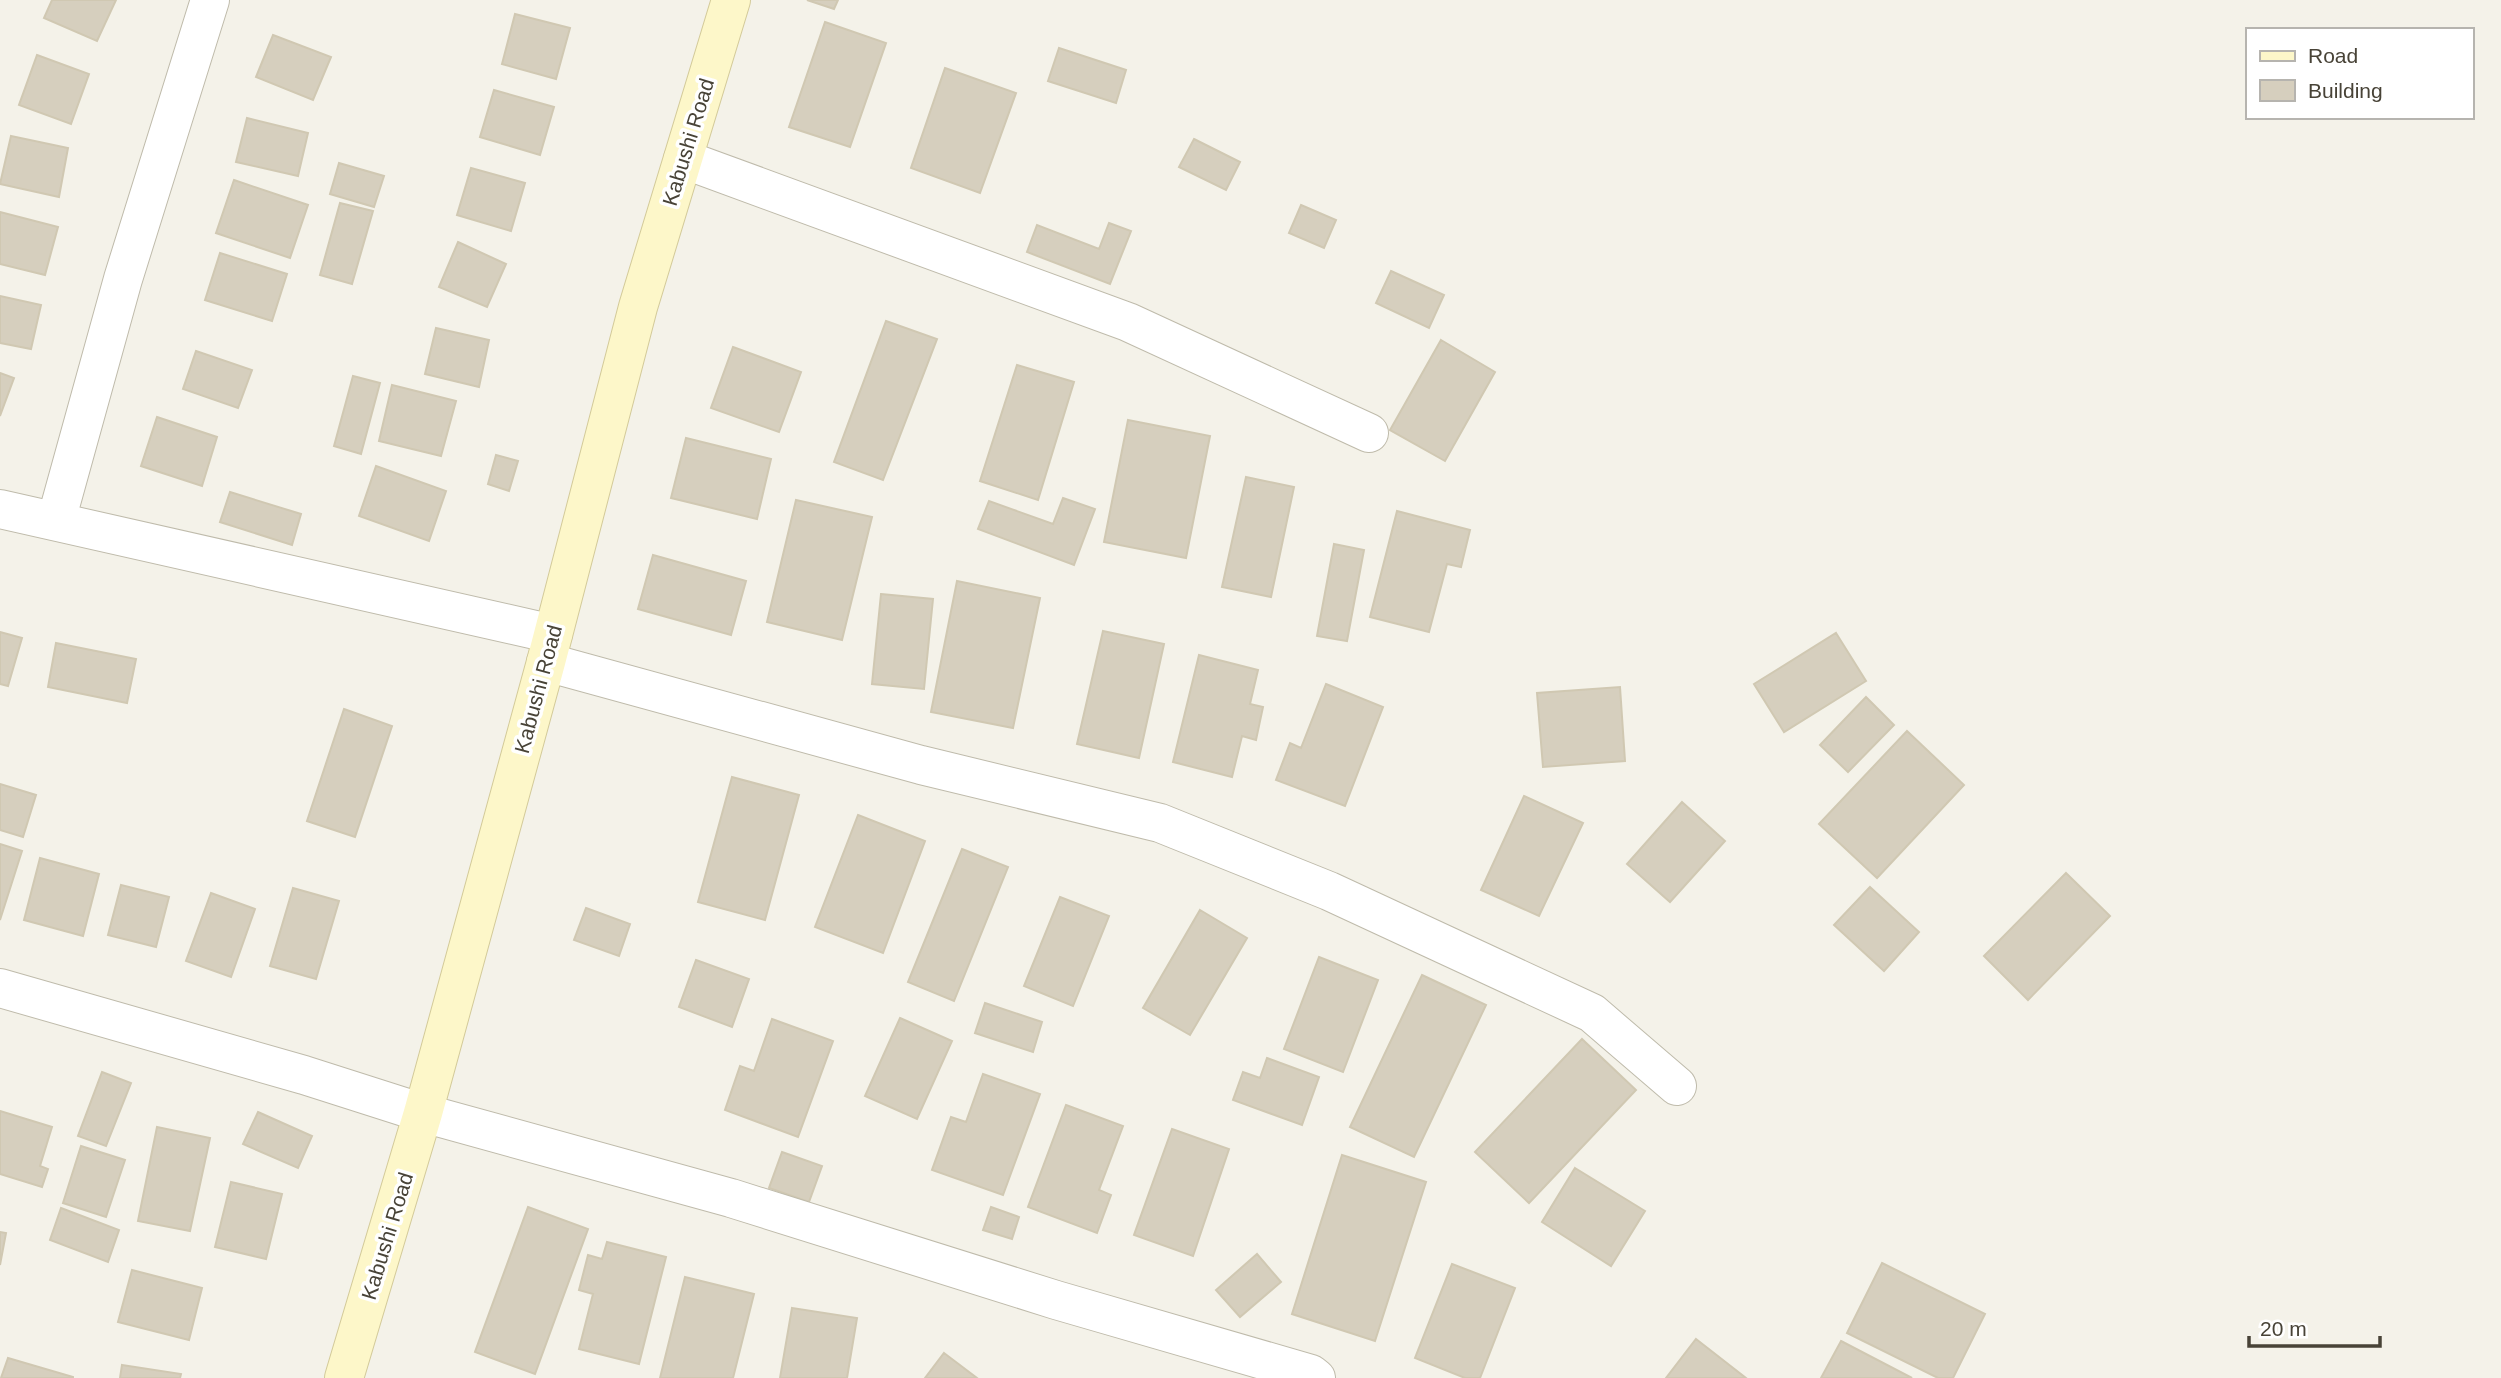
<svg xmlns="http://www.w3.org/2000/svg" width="2501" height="1378" font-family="Arial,sans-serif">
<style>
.building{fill:#d6cfbe;stroke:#d0c8b2;stroke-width:2}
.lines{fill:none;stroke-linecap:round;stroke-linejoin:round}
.minor-casing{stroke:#bfbbab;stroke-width:40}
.secondary-casing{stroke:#d3ca99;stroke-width:40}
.minor{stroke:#fff;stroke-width:38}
.secondary{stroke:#fdf7c9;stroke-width:38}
.labels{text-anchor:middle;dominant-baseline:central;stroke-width:7;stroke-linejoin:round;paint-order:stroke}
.street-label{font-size:21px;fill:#484337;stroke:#fff}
</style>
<rect width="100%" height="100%" fill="#f4f2e9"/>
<path class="building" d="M52,0H116L97,41L44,18Z
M807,0H838L834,9Z
M515,14L570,28L556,79L502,64Z
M825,22L886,43L850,147L789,127Z
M273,35L331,57L313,100L256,77Z
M1059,48L1126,70L1116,103L1048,81Z
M37,55L89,74L71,124L19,105Z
M945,68L1016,93L980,193L911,168Z
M494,90L554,107L540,155L480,137Z
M247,118L308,133L298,176L236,162Z
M11,136L68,148L59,197L0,184Z
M1194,139L1240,162L1226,190L1179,167Z
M339,163L384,176L374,207L330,194Z
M471,168L525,183L511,231L457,215Z
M234,180L308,205L290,258L216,233Z
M340,203L373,211L352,284L320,275Z
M1301,205L1336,220L1324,248L1289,233Z
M0,212L58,227L45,275L0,264Z
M1109,223L1131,231L1110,284L1027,252L1037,225L1099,249Z
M458,242L506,264L487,307L439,287Z
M220,253L287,274L272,321L205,300Z
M1391,271L1444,295L1429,328L1376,303Z
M0,296L41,305L31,349L0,343Z
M886,321L937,339L883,480L834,462Z
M436,328L489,340L479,387L425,374Z
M1441,340L1495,372L1445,461L1390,430Z
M733,347L801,372L779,432L711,408Z
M196,351L252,370L238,408L183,389Z
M1017,365L1074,382L1038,500L980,481Z
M0,373L14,378L0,416Z
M353,376L380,383L361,454L334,446Z
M392,385L456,401L441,456L379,441Z
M157,417L217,437L202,486L141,466Z
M1128,420L1210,436L1186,558L1104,542Z
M686,438L771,459L757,519L671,498Z
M496,455L518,461L509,491L488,484Z
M376,466L446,491L429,541L359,516Z
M1246,477L1294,487L1271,597L1222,587Z
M230,492L301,514L292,545L220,522Z
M1063,498L1095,509L1074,565L978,529L989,501L1053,524Z
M796,500L872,517L842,640L767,622Z
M1397,511L1470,530L1461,567L1447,564L1429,632L1370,617Z
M1334,544L1364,550L1347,641L1317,636Z
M653,555L746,581L731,635L638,609Z
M957,581L1040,598L1013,728L931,712Z
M881,594L933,599L924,689L872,684Z
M1103,631L1164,644L1139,758L1077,744Z
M0,632L22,638L8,686L0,684Z
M1836,633L1866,681L1784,732L1754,684Z
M56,643L136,659L127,703L48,687Z
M1199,655L1258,670L1250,704L1263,707L1256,740L1242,736L1232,777L1173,762Z
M1326,684L1383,707L1345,806L1276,780L1290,743L1301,748Z
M1620,687L1625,761L1543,767L1537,693Z
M1866,697L1894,725L1848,772L1820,745Z
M344,709L392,726L355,837L307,821Z
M1907,731L1964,785L1877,878L1819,824Z
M732,777L799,795L765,920L698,902Z
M0,784L36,795L23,837L0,830Z
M1524,796L1583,823L1539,916L1481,890Z
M1682,802L1725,841L1670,902L1627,864Z
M858,815L925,841L883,953L815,927Z
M0,844L22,851L0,920Z
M962,849L1008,867L954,1001L908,982Z
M40,858L99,874L83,936L24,920Z
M2066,873L2110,916L2028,1000L1984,956Z
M121,885L169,897L156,947L108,935Z
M1870,887L1919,932L1884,971L1834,925Z
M293,888L339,901L316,979L270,966Z
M211,893L255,909L231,977L186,961Z
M1060,897L1109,916L1073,1006L1024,986Z
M586,908L630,924L619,956L574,940Z
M1200,910L1247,938L1190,1035L1143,1008Z
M1319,957L1378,980L1343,1072L1284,1049Z
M696,960L749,979L732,1027L679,1007Z
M1422,975L1486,1005L1414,1157L1350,1127Z
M985,1003L1042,1022L1033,1052L975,1033Z
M900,1018L952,1041L917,1119L865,1096Z
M772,1019L833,1041L798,1137L725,1110L740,1066L754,1071Z
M1582,1039L1636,1090L1529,1203L1475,1152Z
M1267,1058L1319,1077L1302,1125L1233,1100L1243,1072L1260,1078Z
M102,1072L131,1083L106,1146L78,1136Z
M983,1074L1040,1094L1003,1195L932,1170L951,1117L966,1122Z
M1066,1105L1123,1126L1099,1190L1111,1195L1097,1233L1028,1207Z
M0,1111L52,1127L40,1166L48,1169L42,1187L0,1174Z
M258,1112L312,1136L298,1168L243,1144Z
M157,1127L210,1138L190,1231L138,1221Z
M1172,1129L1229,1149L1193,1256L1134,1235Z
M81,1146L125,1160L106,1217L63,1203Z
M782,1152L822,1166L809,1202L769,1188Z
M1342,1155L1426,1182L1375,1341L1292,1314Z
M1575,1168L1645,1211L1611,1266L1542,1222Z
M231,1182L282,1194L266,1259L215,1247Z
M528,1207L588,1229L535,1374L475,1352Z
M991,1207L1019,1217L1012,1239L983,1230Z
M61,1208L119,1230L108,1262L50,1240Z
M0,1232L6,1233L0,1265Z
M607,1242L666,1257L639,1364L579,1349L593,1294L579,1290L588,1255L602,1259Z
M1257,1254L1281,1282L1240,1317L1216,1290Z
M1882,1263L1985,1314L1953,1378H1938L1847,1333Z
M1452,1264L1515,1288L1480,1378H1465L1415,1358Z
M132,1270L202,1288L189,1340L118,1322Z
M685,1277L754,1294L733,1378H660Z
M792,1308L857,1318L847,1378H780Z
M1696,1339L1746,1378H1666Z
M1841,1341L1912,1378H1821Z
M944,1353L977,1378H925Z
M8,1358L73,1377V1378H1Z
M122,1365L181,1374L180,1378H120Z"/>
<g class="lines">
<g class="minor-casing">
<path id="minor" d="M683,159L1128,322L1369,433
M0,509L553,634
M56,521L123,279L210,0
M546,662L921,765L1160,823L1329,891L1592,1013L1677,1086
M0,988L304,1075L423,1113L731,1198L1056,1300L1311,1374L1316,1378"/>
</g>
<g class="secondary-casing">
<path id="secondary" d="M344,1378L423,1113L546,662L638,307L731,0"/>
</g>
<use href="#minor" class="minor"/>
<use href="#secondary" class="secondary"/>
</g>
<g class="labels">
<g class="street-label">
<text transform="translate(688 142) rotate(-73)">Kabushi Road</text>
<text transform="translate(538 689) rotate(-75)">Kabushi Road</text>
<text transform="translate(387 1236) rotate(-73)">Kabushi Road</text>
</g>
</g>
<rect x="2246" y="28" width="228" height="91" fill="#ffffff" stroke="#b6b4af" stroke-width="2"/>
<rect x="2260" y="51" width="35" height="10" fill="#fdf7c9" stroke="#b6b4af" stroke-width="2"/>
<text x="2308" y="63" font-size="21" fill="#484337">Road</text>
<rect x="2260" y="80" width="35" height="21" fill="#d6cfbe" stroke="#b6b4af" stroke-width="2"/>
<text x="2308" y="98" font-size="21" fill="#484337">Building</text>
<path d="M2249 1336v10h131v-10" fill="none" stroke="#484337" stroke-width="3.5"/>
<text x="2260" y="1336" font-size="21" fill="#484337" stroke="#ffffff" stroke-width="5" paint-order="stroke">20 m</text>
</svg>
